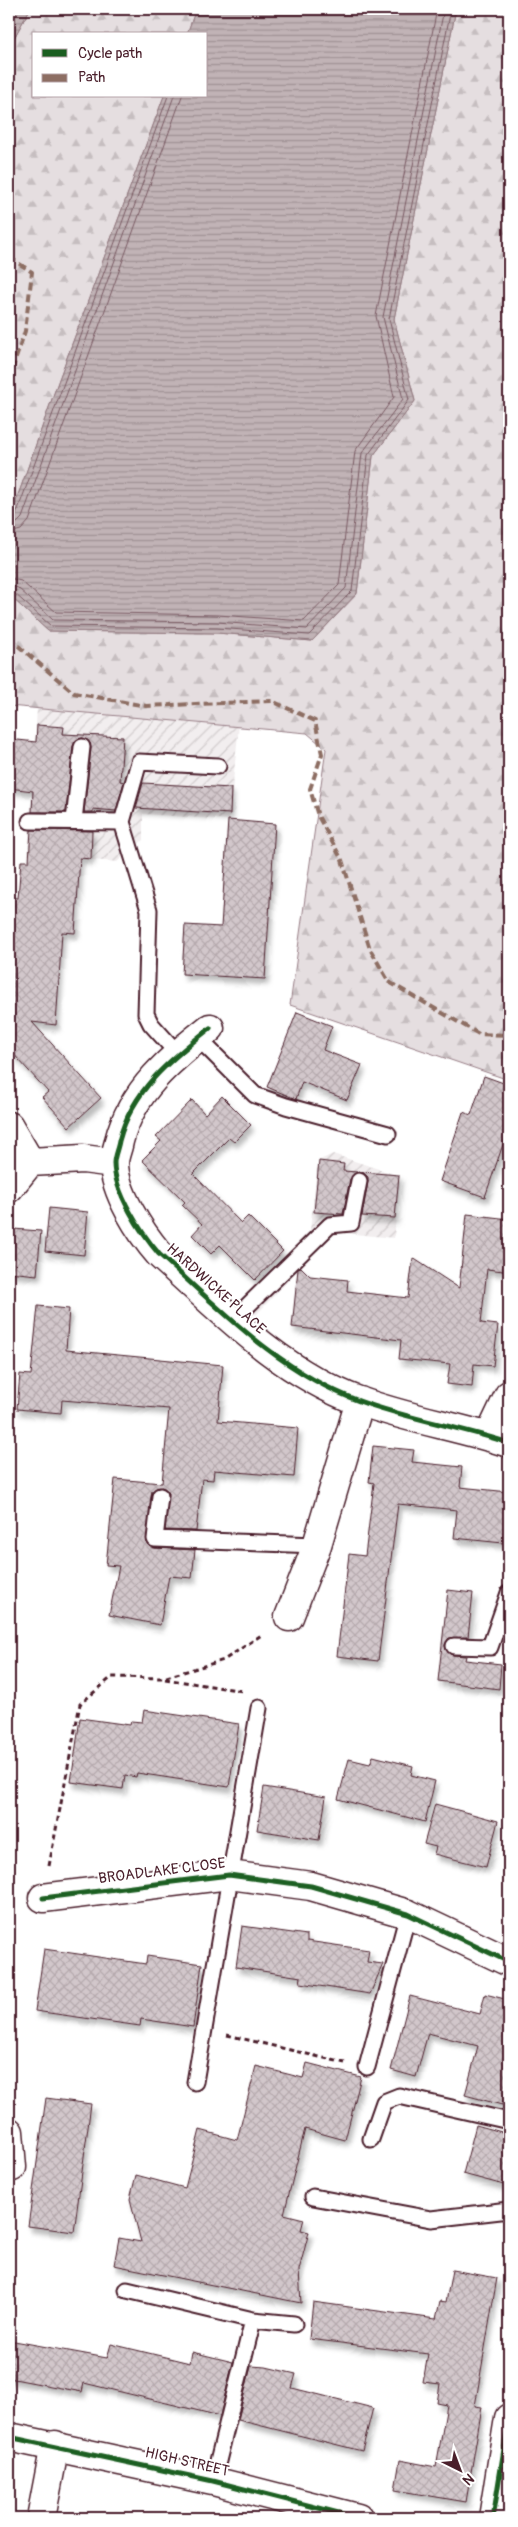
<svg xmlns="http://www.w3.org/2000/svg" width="518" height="2527" font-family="Pangolin,sans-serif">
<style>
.industrial{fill:url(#industrial-furrows)}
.forest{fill:url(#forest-firs);stroke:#987e86}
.water{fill:url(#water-rules);stroke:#91787e}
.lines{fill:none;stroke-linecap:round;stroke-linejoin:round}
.shore{stroke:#7a5a63;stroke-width:1}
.building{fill:url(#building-cross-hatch);stroke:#4a1f2b;filter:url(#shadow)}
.lane-casing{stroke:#4a1f2b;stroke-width:19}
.street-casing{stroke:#4a1f2b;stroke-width:31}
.secondary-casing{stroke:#4a1f2b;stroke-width:31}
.path{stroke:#4a1f2b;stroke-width:3;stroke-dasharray:5 4;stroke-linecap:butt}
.lane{stroke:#fff;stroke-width:15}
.street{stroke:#fff;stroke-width:28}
.secondary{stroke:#fff;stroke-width:28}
.quiet{stroke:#8d6e63;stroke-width:4;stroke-dasharray:8 4;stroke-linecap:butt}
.cycleway-casing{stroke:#fff;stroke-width:8}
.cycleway{stroke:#1b5e20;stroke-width:5}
.labels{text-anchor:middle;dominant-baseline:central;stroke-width:4;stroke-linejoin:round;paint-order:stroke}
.street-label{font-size:15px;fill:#4a1f2b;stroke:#fff}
</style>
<defs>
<pattern id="industrial-furrows" width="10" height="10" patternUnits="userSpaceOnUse" patternTransform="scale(1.25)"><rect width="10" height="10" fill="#f2eeef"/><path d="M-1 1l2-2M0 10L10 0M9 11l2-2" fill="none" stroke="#d1cccd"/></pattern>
<pattern id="forest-firs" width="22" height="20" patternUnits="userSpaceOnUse" patternTransform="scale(1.25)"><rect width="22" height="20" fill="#e5dee0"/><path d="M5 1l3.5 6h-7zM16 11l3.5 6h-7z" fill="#c6bec0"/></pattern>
<pattern id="water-rules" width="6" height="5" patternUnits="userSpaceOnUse" patternTransform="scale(1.25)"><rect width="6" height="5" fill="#c1b3b6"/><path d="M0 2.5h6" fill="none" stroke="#9f9194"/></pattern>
<pattern id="building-cross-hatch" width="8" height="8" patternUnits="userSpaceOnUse" patternTransform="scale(1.25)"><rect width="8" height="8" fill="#d2c7cb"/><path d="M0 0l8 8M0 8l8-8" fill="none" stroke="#b6aaae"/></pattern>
<filter id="shadow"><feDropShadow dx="3" dy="5.5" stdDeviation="2.5" flood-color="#0004"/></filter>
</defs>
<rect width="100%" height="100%" fill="#fff"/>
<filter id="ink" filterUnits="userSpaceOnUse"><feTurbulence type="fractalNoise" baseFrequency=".02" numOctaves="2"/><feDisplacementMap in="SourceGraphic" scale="10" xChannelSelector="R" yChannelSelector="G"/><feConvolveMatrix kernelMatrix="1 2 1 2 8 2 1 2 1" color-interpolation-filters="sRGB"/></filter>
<g filter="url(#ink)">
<path class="industrial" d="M37,708L239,725L229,820L143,814V840L117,862L28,855Z
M333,1154L400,1176L394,1238L334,1232L256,1315L241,1301L310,1230L318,1161Z"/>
<path class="forest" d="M30,9H196L187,34H34V96H164L58,382L9,521V47Z
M456,9H509V1080L290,1005L326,749L307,733L9,706V595L48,631L217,633L312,641L357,594L373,456L415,401L394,319Z"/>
<path class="water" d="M9,9H30L9,47Z
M196,9H456L394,319L415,401L373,456L357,593L312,641L217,633L48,631L9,595V521L58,382L164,96H206V34H187Z"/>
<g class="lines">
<path class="shore" d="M9,519L16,515L168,96
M9,526L16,524L22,518L174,96
M9,533L21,530L29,521L182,96
M9,578L21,581L56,612L218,615L304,621L339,585L355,451L394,397L376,316L437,9
M9,585L18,588L53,620L217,622L307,629L346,588L362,453L403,399L383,317L444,9
M9,592L14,593L51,626L217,628L309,635L352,591L368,455L409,400L389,319L451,9"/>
</g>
<path class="building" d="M37,725L64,727L63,734L123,737L120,781L124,782L116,811L93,809V812H84L91,748L90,743L83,738L78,739L73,746L66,812H32L33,791L9,788V739L36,742Z
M143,783L231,788L230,814L136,808Z
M228,820L275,824L265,979L182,974L185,925L221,927Z
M31,830L92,831L91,859L80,858L75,933L62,932L56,1025L32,1022L101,1098L69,1127L42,1097L48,1092L9,1049V897L18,898L21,861H29Z
M297,1012L332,1026L323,1050L362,1065L347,1100L302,1082L296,1099L267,1087Z
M484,1076L509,1085V1127L485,1197L440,1181L463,1112L471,1115Z
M222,1096L251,1125L234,1142L229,1138L193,1174L241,1223L248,1216L283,1251L255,1280L220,1245L211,1254L192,1235L202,1224L182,1205L185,1202L142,1160L161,1141L156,1137L192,1100L205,1114Z
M319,1161L344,1164L343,1171L358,1172L350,1179L343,1214L314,1212Z
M362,1172L399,1175L395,1218L362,1216L368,1182V1177Z
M49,1208L88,1212L84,1255L45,1251Z
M467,1214L509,1219L503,1271L487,1269L481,1323L498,1325L493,1366L474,1364L472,1387L447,1384L450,1364L399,1359L401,1340L292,1327L298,1269L301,1267L310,1276L348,1280L347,1291L408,1298L413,1258L459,1288Z
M13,1229L41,1231L37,1275L9,1272Z
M38,1306L69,1309L66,1350L223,1365L218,1421L298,1428L294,1477L214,1470L213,1480L202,1479L196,1531L165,1530L169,1493L162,1487L152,1491L147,1543L155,1548L195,1550L192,1578L169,1576L160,1625L109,1615L119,1566L106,1565L115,1479L162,1483L169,1409L62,1400L61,1413L17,1409L20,1374L31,1375Z
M373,1446L414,1450L412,1462L462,1467L460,1487L509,1492L503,1543L454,1538L457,1510L398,1504L378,1661L337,1656L349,1554L365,1556L374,1483L369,1482Z
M448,1590L473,1593L468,1637L449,1638L445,1645L446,1650L453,1655L466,1656L465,1660L501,1664L499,1689L438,1681Z
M144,1710L239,1724L229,1787L137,1773L136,1777L125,1775L123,1789L71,1782L80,1718L130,1725L131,1721L142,1722Z
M373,1756L413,1766L411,1775L435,1781L425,1822L338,1799L349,1759L370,1764Z
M264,1787L326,1797L319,1840L257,1830Z
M435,1804L498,1821L486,1867L434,1854L436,1847L424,1844Z
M242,1926L307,1935V1941L369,1950L367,1962L383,1964L370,1994L300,1983L301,1977L236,1967Z
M44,1949L146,1964L147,1956L202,1964L193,2027L141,2019L140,2026L35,2011Z
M485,1994L509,2000V2079L502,2105L465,2095L478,2046L428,2033L416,2077L391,2070L410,1996L480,2014Z
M307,2063L361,2077L345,2140L305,2129L284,2214L304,2219L301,2230L309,2232L299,2270L301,2303L114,2265L119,2238L141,2242L130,2199L136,2175L185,2188L200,2130L237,2140L256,2066L303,2078Z
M46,2098L91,2104L74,2232L28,2226Z
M476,2125L509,2134V2167L504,2185L463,2174Z
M452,2270L497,2278L475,2406L482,2407L466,2502L395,2490L400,2460L436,2467L447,2405L437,2403L440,2384L423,2382L428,2354L309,2339L313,2302L436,2319L440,2301L446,2302Z
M9,2340L107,2358L111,2344L190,2363L192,2352L233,2362L220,2416L84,2383L82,2392L9,2378Z
M251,2366L266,2367L296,2374L292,2388L373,2408L362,2451L238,2420Z"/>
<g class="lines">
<g class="lane-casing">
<path id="lane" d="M30,821L122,822L139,762L218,766
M74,821L82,747
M122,822L149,910L146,1014L151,1024L178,1054
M198,1038L255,1095L286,1106L388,1134
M233,1320L330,1225L351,1223L359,1181
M160,1496L155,1539L317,1545
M454,1646L490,1647L509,1593
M367,2067L408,1914
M195,2082L259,1708
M371,2139L384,2102L399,2096L509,2121
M313,2197L431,2219L509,2210
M127,2290L253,2320L294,2324
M213,2481L253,2320"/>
</g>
<g class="street-casing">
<path id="street" d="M210,1028C171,1059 132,1090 119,1141C118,1148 114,1156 114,1163C114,1192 141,1233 159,1254C221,1310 280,1372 359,1401C408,1419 460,1427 509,1443
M9,1126L30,1162L9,1188
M30,1162L83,1159L114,1163
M489,1437L509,1395
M289,1617L317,1545L360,1401
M43,1898L229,1875L311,1886L408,1914L509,1962
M9,2132L12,2167
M41,2518L55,2445
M493,2518L509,2418"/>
</g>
<g class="secondary-casing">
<path id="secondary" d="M9,2437L213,2481L358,2518"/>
</g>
<path class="path" d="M165,1679L243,1691
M49,1866L80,1704L112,1677L163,1678L224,1660L263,1634
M227,2035L345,2063"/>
<use href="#lane" class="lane"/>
<use href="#street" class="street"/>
<use href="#secondary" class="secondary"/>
<path class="quiet" d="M9,257L32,272L25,331L9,379
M9,638L74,693L146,706L272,701L315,721L322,754L310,789L318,816L342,860L370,949L389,982L479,1034L509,1035"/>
<g class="cycleway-casing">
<path id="cycleway" d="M210,1028C171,1059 132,1090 119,1141C118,1148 114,1156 114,1163C114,1192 141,1233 159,1254C221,1310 280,1372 359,1401C408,1419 460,1427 509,1443
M43,1898L229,1875L311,1886L408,1914L509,1962
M9,2437L213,2481L358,2518
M493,2518L509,2418"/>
</g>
<use href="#cycleway" class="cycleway"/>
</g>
</g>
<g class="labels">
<g class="street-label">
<text transform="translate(216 1289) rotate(42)">HARDWICKE PLACE</text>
<text transform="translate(162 1871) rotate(-7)">BROADLAKE CLOSE</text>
<text transform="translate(187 2462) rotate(13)">HIGH STREET</text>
</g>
</g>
<rect width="518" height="2527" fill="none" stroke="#fff" stroke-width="30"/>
<rect x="15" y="15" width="488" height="2497" fill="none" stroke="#4a1f2b" stroke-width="2" filter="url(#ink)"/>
<rect x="32" y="32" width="175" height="65" fill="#ffffff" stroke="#b7a5aa"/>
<rect x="42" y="49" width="25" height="8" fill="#1b5e20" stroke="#b7a5aa"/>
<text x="78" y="58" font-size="15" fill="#4a1f2b">Cycle path</text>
<rect x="42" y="74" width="25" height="8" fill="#8d6e63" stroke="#b7a5aa"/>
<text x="78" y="82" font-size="15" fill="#4a1f2b">Path</text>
<g transform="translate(460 2470) rotate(138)" stroke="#ffffff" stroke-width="4" paint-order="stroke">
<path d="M0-4L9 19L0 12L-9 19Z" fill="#4a1f2b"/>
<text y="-8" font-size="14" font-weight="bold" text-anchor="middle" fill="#4a1f2b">N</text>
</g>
</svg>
